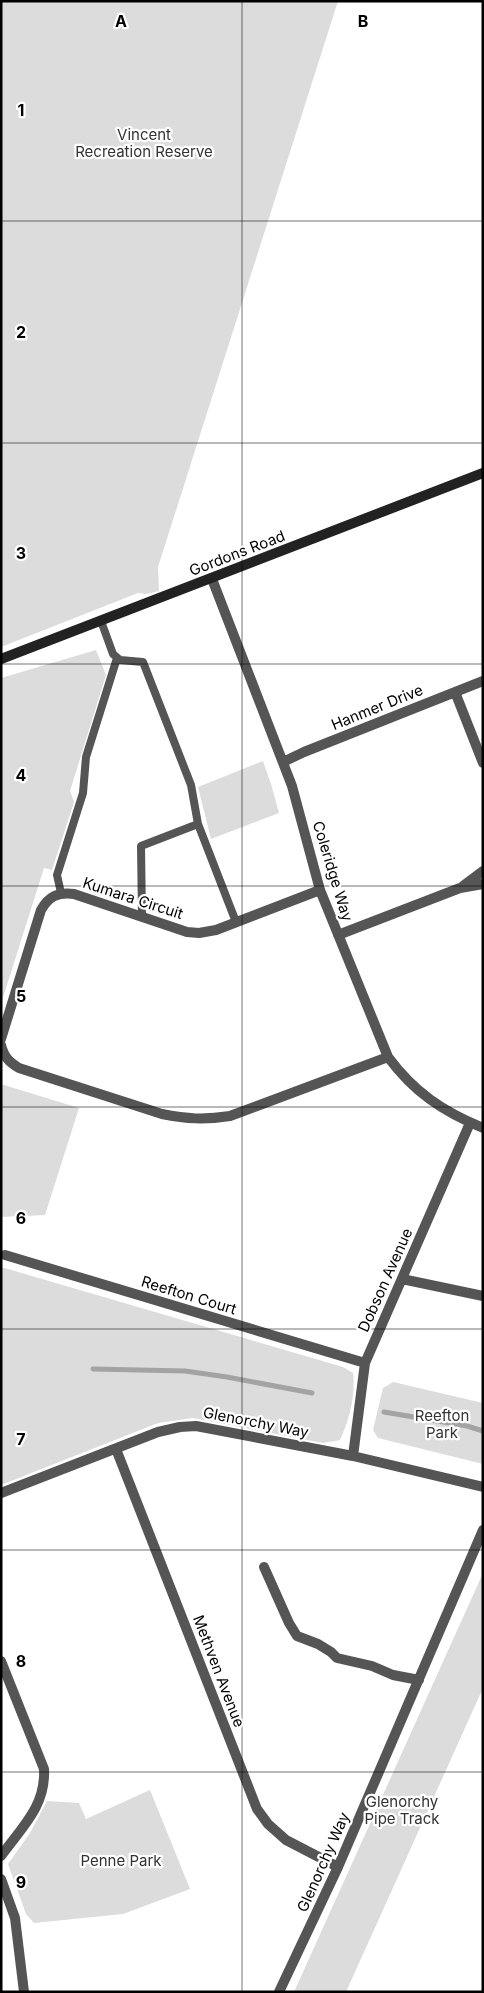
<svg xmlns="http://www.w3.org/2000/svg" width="484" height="1993" font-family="Inter,sans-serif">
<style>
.green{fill:#dcdcdc}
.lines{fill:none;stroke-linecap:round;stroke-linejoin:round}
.stream{stroke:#a3a3a3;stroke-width:5}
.lane{stroke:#555;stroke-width:8}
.street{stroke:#555;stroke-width:10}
.secondary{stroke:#222;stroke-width:10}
.grid{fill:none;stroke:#000;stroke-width:1;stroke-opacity:0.55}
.labels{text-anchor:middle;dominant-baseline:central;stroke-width:4.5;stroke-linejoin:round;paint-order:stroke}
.park-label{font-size:15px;fill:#333;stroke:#fff}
.street-label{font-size:15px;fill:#000;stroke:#fff}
.grid-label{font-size:16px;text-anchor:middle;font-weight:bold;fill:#000;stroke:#fff;stroke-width:4.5;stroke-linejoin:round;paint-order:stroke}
</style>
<rect width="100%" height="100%" fill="#fff"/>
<path class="green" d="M1,1H338L158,567L159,591L146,594L138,593L1,647Z
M96,650L106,675L70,791L74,802L52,870L44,868L1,1004V678Z
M263,761L271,784L279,813L211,839L198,787Z
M1,1084L79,1108L45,1215L1,1217Z
M1,1267L343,1367L353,1373C356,1395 349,1421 340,1440L323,1443L193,1418L158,1423L1,1485Z
M393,1382L483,1403V1464L378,1438L373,1430L383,1388Z
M483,1573V1688L346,1992H294Z
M150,1790L190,1889L123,1914L34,1923L26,1914L8,1864L30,1833L47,1801L79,1803L86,1819Z"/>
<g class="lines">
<path class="stream" d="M93,1369L185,1371L227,1377L312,1393
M384,1412L467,1426L483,1431"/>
<path class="lane" d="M101,621L113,654L120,660L143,662L191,785L198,824L236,922
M61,893L57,875L83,793L86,757L117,658
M142,917L141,846L198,824"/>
<path class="street" d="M212,579L292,786L320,890L388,1057C414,1092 442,1111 483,1128
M455,692L483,763
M283,762L304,752L483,681
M463,886L483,871
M338,935L460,888L483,884
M1,1039L41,910C49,896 58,892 74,894L187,932L199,933L216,930L320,890
M1,1045C4,1057 9,1062 19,1068L162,1114C187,1119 204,1120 230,1116L388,1057
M5,1255L365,1363
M402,1279L483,1296
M116,1449L257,1809L268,1824L286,1840L338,1867
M353,1456L365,1363L470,1123
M1,1493L158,1432L180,1427L196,1426L353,1456L483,1487
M264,1567L289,1623L297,1636L318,1644L331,1652L337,1658L372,1666L393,1675L419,1680
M1,1661L44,1769C46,1806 22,1827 1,1856
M1,1879L15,1918L24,1992
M279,1992L338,1867L483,1530"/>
<path class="secondary" d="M1,659L483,473"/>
</g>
<path class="grid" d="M242,1V1992M1,221H483M1,443H483M1,664H483M1,886H483M1,1107H483M1,1329H483M1,1550H483M1,1772H483"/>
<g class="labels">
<g class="park-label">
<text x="144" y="134">Vincent<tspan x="144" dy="17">Recreation Reserve</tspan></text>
<text x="442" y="1415">Reefton<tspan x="442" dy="17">Park</tspan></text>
<text x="402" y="1801">Glenorchy<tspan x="402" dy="17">Pipe Track</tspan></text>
<text x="121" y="1860">Penne Park</text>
</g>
<g class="street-label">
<text transform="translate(237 553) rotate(-21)">Gordons Road</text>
<text transform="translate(377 707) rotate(-22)">Hanmer Drive</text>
<text transform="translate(333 871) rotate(73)">Coleridge Way</text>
<text transform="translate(133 898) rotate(18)">Kumara Circuit</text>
<text transform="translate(385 1280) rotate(-66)">Dobson Avenue</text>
<text transform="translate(189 1295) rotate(17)">Reefton Court</text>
<text transform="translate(256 1422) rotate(11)">Glenorchy Way</text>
<text transform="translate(219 1671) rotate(69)">Methven Avenue</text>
<text transform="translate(323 1862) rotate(-66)">Glenorchy Way</text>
</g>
</g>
<g class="grid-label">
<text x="121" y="27">A</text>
<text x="363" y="27">B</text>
<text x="21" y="116">1</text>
<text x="21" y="338">2</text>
<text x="21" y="559">3</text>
<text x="21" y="781">4</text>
<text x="21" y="1002">5</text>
<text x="21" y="1224">6</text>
<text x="21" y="1445">7</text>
<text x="21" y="1667">8</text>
<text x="21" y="1888">9</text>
</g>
<rect width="484" height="1993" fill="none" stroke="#000000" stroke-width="5"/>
</svg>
